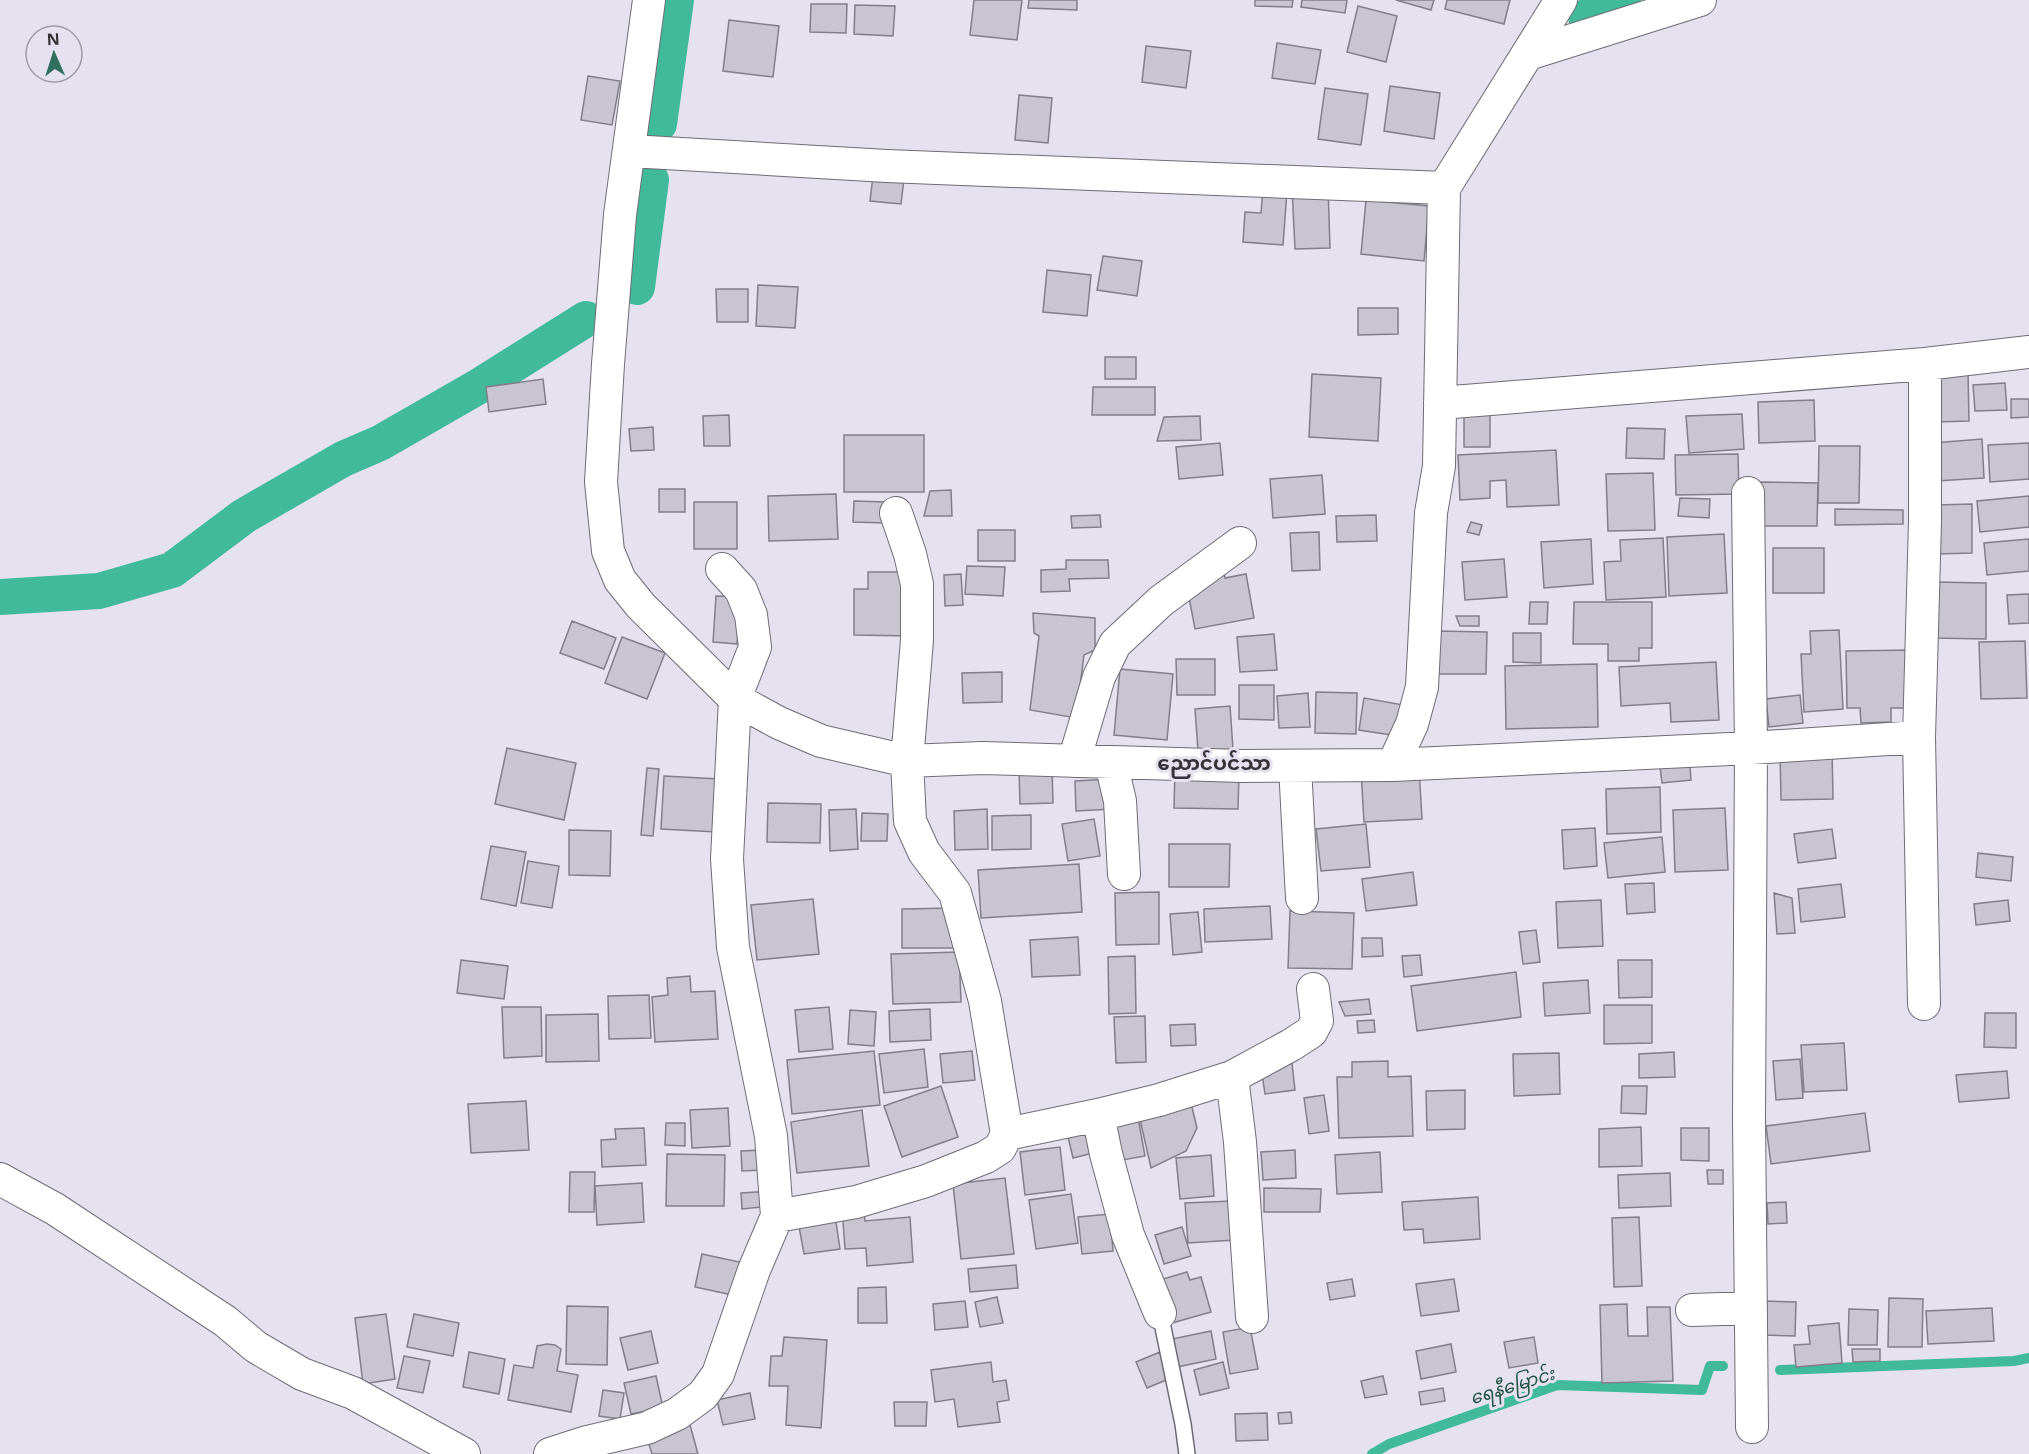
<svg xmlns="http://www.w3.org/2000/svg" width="2029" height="1454" font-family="'Noto Sans','Noto Sans Myanmar',sans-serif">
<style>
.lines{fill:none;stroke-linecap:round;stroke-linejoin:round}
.stream{stroke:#41ba9a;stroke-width:10}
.canal{stroke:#41ba9a;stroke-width:36}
.building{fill:#c8c4d0;stroke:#827e89;stroke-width:1.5}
.service-casing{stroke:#6f6b76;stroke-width:18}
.minor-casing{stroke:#6f6b76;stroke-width:34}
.service{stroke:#fff;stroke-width:15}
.minor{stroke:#fff;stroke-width:32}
.labels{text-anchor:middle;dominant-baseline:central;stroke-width:6;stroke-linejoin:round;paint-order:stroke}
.water-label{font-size:18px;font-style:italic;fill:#235446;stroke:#e5e1ee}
.quarter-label{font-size:20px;font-weight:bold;fill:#353338;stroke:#e5e1ee}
</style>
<rect width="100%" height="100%" fill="#e5e1ee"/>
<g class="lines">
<path class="stream" d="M1780,1370L2014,1361L2029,1358
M1372,1454L1389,1444L1557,1385L1702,1390L1710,1366H1723"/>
<path class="canal" d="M1586,17L1623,0
M659,124L676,0
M637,287L651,180
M0,597L99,591L172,570L244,516L343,459L380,443L481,385L586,319"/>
</g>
<path class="building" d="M974,0H1022L1017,40L970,35Z
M1029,0H1077V10L1028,8Z
M1255,0H1293L1292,7L1255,6Z
M1302,0H1347L1345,13L1301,7Z
M1396,0H1434L1431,10Z
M1447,0H1510L1504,24L1445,9Z
M811,4H847L846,33L810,32Z
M855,5L895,6L893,36L854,34Z
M1358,6L1397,16L1386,62L1347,52Z
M729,20L779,26L773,77L723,71Z
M1277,43L1321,50L1315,84L1272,78Z
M1146,46L1191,51L1186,88L1142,82Z
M588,76L620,81L612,125L581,120Z
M1390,86L1440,93L1434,139L1384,131Z
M1325,88L1368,94L1361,145L1318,139Z
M1019,95L1052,98L1048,143L1015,140Z
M873,176L904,179L901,204L870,201Z
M1328,187L1330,248L1295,249L1292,188Z
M1263,189L1287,191L1283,245L1243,242L1245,212L1261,213Z
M1366,200L1429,206L1424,261L1361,254Z
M1103,256L1142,261L1137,296L1097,290Z
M1047,270L1091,275L1087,316L1043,312Z
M758,285L798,287L795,328L756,326Z
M716,289H748V322H717Z
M1358,308H1398V334L1358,335Z
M1105,357H1136V379H1105Z
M1968,370L1969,421L1935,422L1934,371Z
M1312,374L1381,378L1378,441L1309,437Z
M543,379L546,404L489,412L486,387Z
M2005,383L2007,410L1975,411L1973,385Z
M1093,387H1155V415H1092Z
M2011,399H2029V417L2011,418Z
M1814,400L1815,441L1759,443L1758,402Z
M1490,405V447H1464V406Z
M1742,414L1744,449L1689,453L1686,416Z
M729,415L730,446H704L703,416Z
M1200,416L1201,440L1157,441L1164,417Z
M653,427L654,450L631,451L629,429Z
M1627,428L1665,429L1664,459L1626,458Z
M844,435H924V492H844Z
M1982,439L1984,478L1936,481L1933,443Z
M1220,443L1223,475L1179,479L1176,447Z
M2029,443V479L1990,482L1988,445Z
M1819,446H1860L1859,503H1818Z
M1556,450L1559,505L1507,507L1506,480L1490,481V498L1460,500L1458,455Z
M1738,454L1739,494L1676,495L1675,455Z
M1653,473L1655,530L1608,531L1606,474Z
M1322,475L1325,514L1273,518L1270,479Z
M1759,482L1818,483L1817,526H1758Z
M659,489H685V512H659Z
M951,490L952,516H924L930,491Z
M836,494L838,539L769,541L768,496Z
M2029,496V527L1980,532L1977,501Z
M1680,498L1710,499L1709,518L1678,516Z
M854,501L886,502L885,523L853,522Z
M694,502H737V549H694Z
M1972,504V553L1936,554L1935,505Z
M1835,509L1903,510V524L1835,525Z
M1100,515L1101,527L1072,528L1071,516Z
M1376,515L1377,541L1337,542L1336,516Z
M1471,522L1482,525L1479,535L1467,532Z
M978,530H1015V561H978Z
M1319,532L1320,570L1292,571L1290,533Z
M1724,534L1727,593L1669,596L1667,537Z
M1663,538L1666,597L1606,600L1604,562L1621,561L1620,540Z
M1591,539L1593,584L1544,588L1541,542Z
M2029,539V571L1987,575L1984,543Z
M1773,548H1824V593H1773Z
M1504,559L1507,597L1465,600L1462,562Z
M1066,560H1108L1109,578L1069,579L1070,591L1041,592V570L1066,569Z
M967,566L1005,567L1003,596L965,594Z
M868,572H913L912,636L854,635V589H868Z
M1224,572L1225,578L1246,574L1254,618L1195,629L1187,587Z
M961,574L963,605L945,606L944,575Z
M1934,582L1986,583V639L1933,638Z
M2029,594V623L2009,624L2007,595Z
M716,596L741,597L737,644L713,642Z
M1530,602H1548L1547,624H1529Z
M1574,602H1652V648H1639V661H1608V644H1573Z
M1033,613L1095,618V650L1084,655L1076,718L1030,710L1039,636L1034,633Z
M1456,616H1479V626H1460Z
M572,621L616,638L604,669L560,653Z
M1839,630L1843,709L1804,712L1801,654H1811L1810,631Z
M1437,631L1487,632L1486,674H1436Z
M1513,633H1541V663L1513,662Z
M1274,634L1277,670L1240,672L1237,637Z
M622,637L665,653L647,699L605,683Z
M2025,641L2027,698L1981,699L1979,642Z
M1910,650L1911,708H1891V722L1861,723L1860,708H1847L1846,651Z
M1176,659H1215V695H1177Z
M1716,662L1719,720L1671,722L1670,703L1621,706L1619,667Z
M1597,664L1598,727L1506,729L1505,666Z
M1120,669L1173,674L1167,740L1114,735Z
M1002,672V702L963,703L962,673Z
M1239,685H1274V720L1239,719Z
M1316,692L1357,693L1356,734L1315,733Z
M1308,693L1310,727L1279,728L1277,696Z
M1800,695L1803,723L1769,727L1766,699Z
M1364,698L1409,706L1404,737L1359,730Z
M1230,706L1233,749L1198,751L1195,709Z
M507,748L576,763L564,820L495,804Z
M1832,748L1833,799L1781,800L1780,750Z
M1689,754L1691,780L1662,783L1659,758Z
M1052,767L1053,803L1020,804L1019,768Z
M647,768L659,769L653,836L641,835Z
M1419,768L1422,819L1364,822L1361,771Z
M1175,771L1239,772L1238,809L1174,808Z
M664,776L719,779L716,832L661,829Z
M1112,779L1113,809L1076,811L1075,781Z
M1660,787L1661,832L1607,834L1606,789Z
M768,803L821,804L820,843L767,842Z
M1725,808L1728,870L1675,872L1673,810Z
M856,809L858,849L830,851L829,810Z
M987,809L988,849L955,850L954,811Z
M862,813L888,814L887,841H861Z
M1031,815V849L992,850V816Z
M1094,819L1100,856L1068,861L1062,824Z
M1366,824L1370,867L1321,871L1316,829Z
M1595,828L1597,866L1564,869L1562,830Z
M1832,829L1836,858L1798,863L1794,834Z
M569,830L611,831L610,876L569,875Z
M1662,837L1665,872L1608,878L1604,843Z
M1169,844H1230L1229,887H1169Z
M491,846L526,852L516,906L481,899Z
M1978,853L2013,857L2011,881L1976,877Z
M528,861L559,866L552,908L521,903Z
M1079,864L1082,912L981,918L978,870Z
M1413,872L1417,905L1366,911L1362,879Z
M1654,883L1655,912L1627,914L1625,884Z
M1841,884L1845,917L1801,922L1798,889Z
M1159,892V944L1116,945L1115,893Z
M1774,893L1792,898L1795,933L1777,934Z
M813,899L819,954L757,960L751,905Z
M1601,900L1603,946L1558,948L1556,902Z
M2008,900L2010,921L1976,925L1974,904Z
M1270,906L1272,939L1205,942L1204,909Z
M954,908V948H902V909Z
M1290,911L1354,913L1352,969L1288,968Z
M1198,912L1202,952L1173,955L1170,914Z
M1536,930L1540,962L1523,964L1519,932Z
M1078,937L1080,975L1032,977L1030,940Z
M1362,938H1382L1383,956L1362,957Z
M959,952L961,1002L893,1004L891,954Z
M1420,955L1422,975L1404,977L1402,956Z
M1135,956L1136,1013L1109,1014L1108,957Z
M461,960L508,966L504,999L457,993Z
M1618,960H1652V997L1619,998Z
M1516,972L1521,1017L1417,1031L1411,986Z
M690,976L691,992L715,991L718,1039L655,1042L652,997L668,995L667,978Z
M1588,980L1590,1013L1545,1016L1543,983Z
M649,995L651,1038L609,1039L608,996Z
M1369,999L1371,1014L1345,1016L1339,1002Z
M1604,1005H1652V1043L1604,1044Z
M502,1007H541L542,1056L504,1058Z
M829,1007L833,1049L799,1052L795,1010Z
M930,1009L931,1040L890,1042L889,1011Z
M850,1010L876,1012L874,1046L848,1044Z
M1985,1013H2016V1048L1984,1047Z
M598,1014L599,1061L546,1062V1015Z
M1145,1016L1146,1062L1116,1063L1114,1017Z
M1374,1020L1375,1032L1358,1033L1357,1021Z
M1195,1024L1196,1045L1171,1046L1170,1025Z
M1844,1043L1847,1090L1804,1092L1801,1045Z
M924,1049L928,1087L884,1093L879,1054Z
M874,1051L880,1105L792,1114L787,1060Z
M972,1051L975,1080L943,1083L940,1054Z
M1674,1052L1675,1077L1639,1078V1054Z
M1559,1053L1560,1094L1514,1096L1513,1054Z
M1800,1059L1803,1098L1776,1100L1773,1061Z
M1388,1061V1077L1411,1076L1413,1136L1339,1138L1337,1077H1352V1062Z
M1292,1063L1295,1090L1265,1094L1261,1067Z
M2007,1071L2009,1098L1959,1102L1956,1075Z
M941,1086L958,1137L902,1157L884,1106Z
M1622,1086H1647L1646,1114L1621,1113Z
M1465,1090V1129L1427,1130L1426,1091Z
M1324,1095L1329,1131L1309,1134L1304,1098Z
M1190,1099L1197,1128L1186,1151L1151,1168L1139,1115Z
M526,1101L529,1150L471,1153L468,1104Z
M728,1108L730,1146L692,1148L690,1110Z
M862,1110L869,1166L797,1173L791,1122Z
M1137,1112L1145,1156L1117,1161L1110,1117Z
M1865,1113L1870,1151L1771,1164L1766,1126Z
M666,1123H685V1146L665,1145Z
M1641,1127L1642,1166L1599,1167V1129Z
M644,1128L646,1165L602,1167L601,1140L616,1139L615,1129Z
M1681,1128H1709V1161L1681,1160Z
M1092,1131L1097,1152L1073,1158L1068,1137Z
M1060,1147L1065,1190L1025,1195L1020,1152Z
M764,1150L765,1170L742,1171L741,1151Z
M1295,1150L1296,1178L1263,1180L1261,1152Z
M1380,1152L1382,1192L1337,1194L1335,1155Z
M667,1154L725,1155L724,1206H666Z
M1211,1155L1214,1196L1180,1199L1176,1158Z
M1707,1170H1723V1184H1708Z
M570,1172H595L594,1212H569Z
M1670,1173L1671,1206L1619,1208L1618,1175Z
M1005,1178L1014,1254L961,1259L953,1184Z
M642,1183L644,1222L597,1225L595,1186Z
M1264,1188L1321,1189L1320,1212H1264Z
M771,1191V1206L742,1209L741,1193Z
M1071,1194L1078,1243L1036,1249L1029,1200Z
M1478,1197L1480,1239L1424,1243L1423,1229L1404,1230L1402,1202Z
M1232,1201L1235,1240L1188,1243L1185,1203Z
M1786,1202L1787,1223L1768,1224L1767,1203Z
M864,1206L865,1221L910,1217L913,1262L867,1266L866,1248L845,1249L842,1208Z
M1110,1214L1113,1251L1082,1254L1078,1217Z
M835,1215L840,1249L804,1254L798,1221Z
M1639,1217L1642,1286L1614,1287L1612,1218Z
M1182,1227L1191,1256L1164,1264L1155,1235Z
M702,1254L744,1263L737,1296L695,1287Z
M1016,1265L1018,1288L970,1292L968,1269Z
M1187,1272L1190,1280L1201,1277L1211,1312L1172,1323L1162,1288L1163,1279Z
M1352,1279L1355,1296L1330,1300L1327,1283Z
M1454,1279L1459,1311L1421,1316L1416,1284Z
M886,1287L887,1323H858V1288Z
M997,1297L1003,1323L980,1327L975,1302Z
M1889,1298L1923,1299L1922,1347H1888Z
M965,1301L968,1327L935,1330L933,1304Z
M1764,1301L1796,1302L1795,1336L1762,1335Z
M1627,1304L1628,1336H1648L1647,1307H1670L1673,1381L1602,1383L1600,1305Z
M567,1306L608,1307L607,1365L566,1364Z
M1992,1308L1994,1341L1928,1344L1926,1311Z
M1849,1309L1878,1310L1877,1345H1848Z
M386,1314L395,1379L363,1384L355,1318Z
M414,1314L459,1323L453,1356L407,1347Z
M1839,1323L1842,1363L1796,1367L1794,1345L1810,1344L1808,1326Z
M1250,1327L1258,1369L1230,1374L1223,1332Z
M651,1331L658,1363L628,1370L620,1338Z
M1211,1331L1216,1359L1177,1367L1172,1339Z
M784,1337L827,1340L821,1428L786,1425L788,1386H769L771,1356H782Z
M1534,1337L1538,1363L1509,1368L1504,1342Z
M547,1344L555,1345L561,1349L557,1371L578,1375L571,1412L508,1400L514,1365L533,1368L537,1346Z
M1451,1344L1456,1372L1421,1379L1416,1351Z
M1852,1349H1880V1361L1853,1362Z
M469,1352L505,1359L499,1394L463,1387Z
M1160,1352L1171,1378L1147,1388L1136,1362Z
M404,1356L430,1361L423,1393L397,1388Z
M991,1362L993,1382L1006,1380L1009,1400L997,1402L1000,1422L958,1427L954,1399L935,1402L931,1370Z
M1223,1362L1229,1388L1200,1395L1194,1370Z
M656,1376L663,1408L631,1414L624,1383Z
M1383,1376L1387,1394L1365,1398L1361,1381Z
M1443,1388L1445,1401L1421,1405L1419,1392Z
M603,1390L624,1393L620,1419L599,1416Z
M750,1393L755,1419L723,1425L717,1400Z
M894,1402H927L926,1426H895Z
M1291,1412L1292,1423L1279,1424L1278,1413Z
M1267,1413L1268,1440L1236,1441L1235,1414Z
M690,1425L698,1454H652L647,1438Z"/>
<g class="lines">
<g class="service-casing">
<path id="service" d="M1160,1313L1183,1424L1187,1454"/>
</g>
<g class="minor-casing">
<path id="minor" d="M1528,54L1700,0
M630,151L887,166L1444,188L1439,466L1431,513L1422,687L1412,724L1393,765
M1444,188L1561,0
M1440,403L1925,364L2029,352
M1748,493L1751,748L1749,1118L1752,1427
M722,569L741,590L751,615L755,647L735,699L779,723L821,741L907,761L982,758L1242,766L1393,765L1751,748L1919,737
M1074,761L1099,677L1115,644L1161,601L1240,543
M1111,763L1120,801L1124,874
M1295,766L1302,898
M1924,1004L1919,737L1925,521V364
M1232,1077L1240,1142L1252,1317
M1098,1115L1106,1154L1128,1235L1160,1313
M1007,1134L1098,1115L1159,1100L1232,1077L1291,1045L1311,1032L1317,1021L1313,989
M0,1179L55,1209L225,1321L256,1347L302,1374L353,1393L464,1454
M777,1216L856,1202L926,1181L986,1157L1000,1148L1007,1134L985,1001L955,893L924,852L910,821L907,761L917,640V584L910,554L896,513
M1692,1310L1751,1308
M550,1454L587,1442L647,1428L677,1414L703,1395L718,1374L754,1270L777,1216L771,1136L733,947L727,859L735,699L641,606L620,580L608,551L601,482L608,364L620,215L649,0"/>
</g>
<use href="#service" class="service"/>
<use href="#minor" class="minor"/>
</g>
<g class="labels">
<g class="water-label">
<text transform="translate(1512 1385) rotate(-17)">ရေနီမြောင်း</text>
</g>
<g class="quarter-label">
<text x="1214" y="762">ညောင်ပင်သာ</text>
</g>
</g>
<g transform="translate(54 54) rotate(357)"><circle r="28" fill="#e5e1ee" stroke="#9f9ba5" stroke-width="1.5"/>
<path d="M0-4.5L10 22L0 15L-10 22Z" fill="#306f5e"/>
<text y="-9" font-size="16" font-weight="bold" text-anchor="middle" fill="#353338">N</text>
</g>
</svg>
